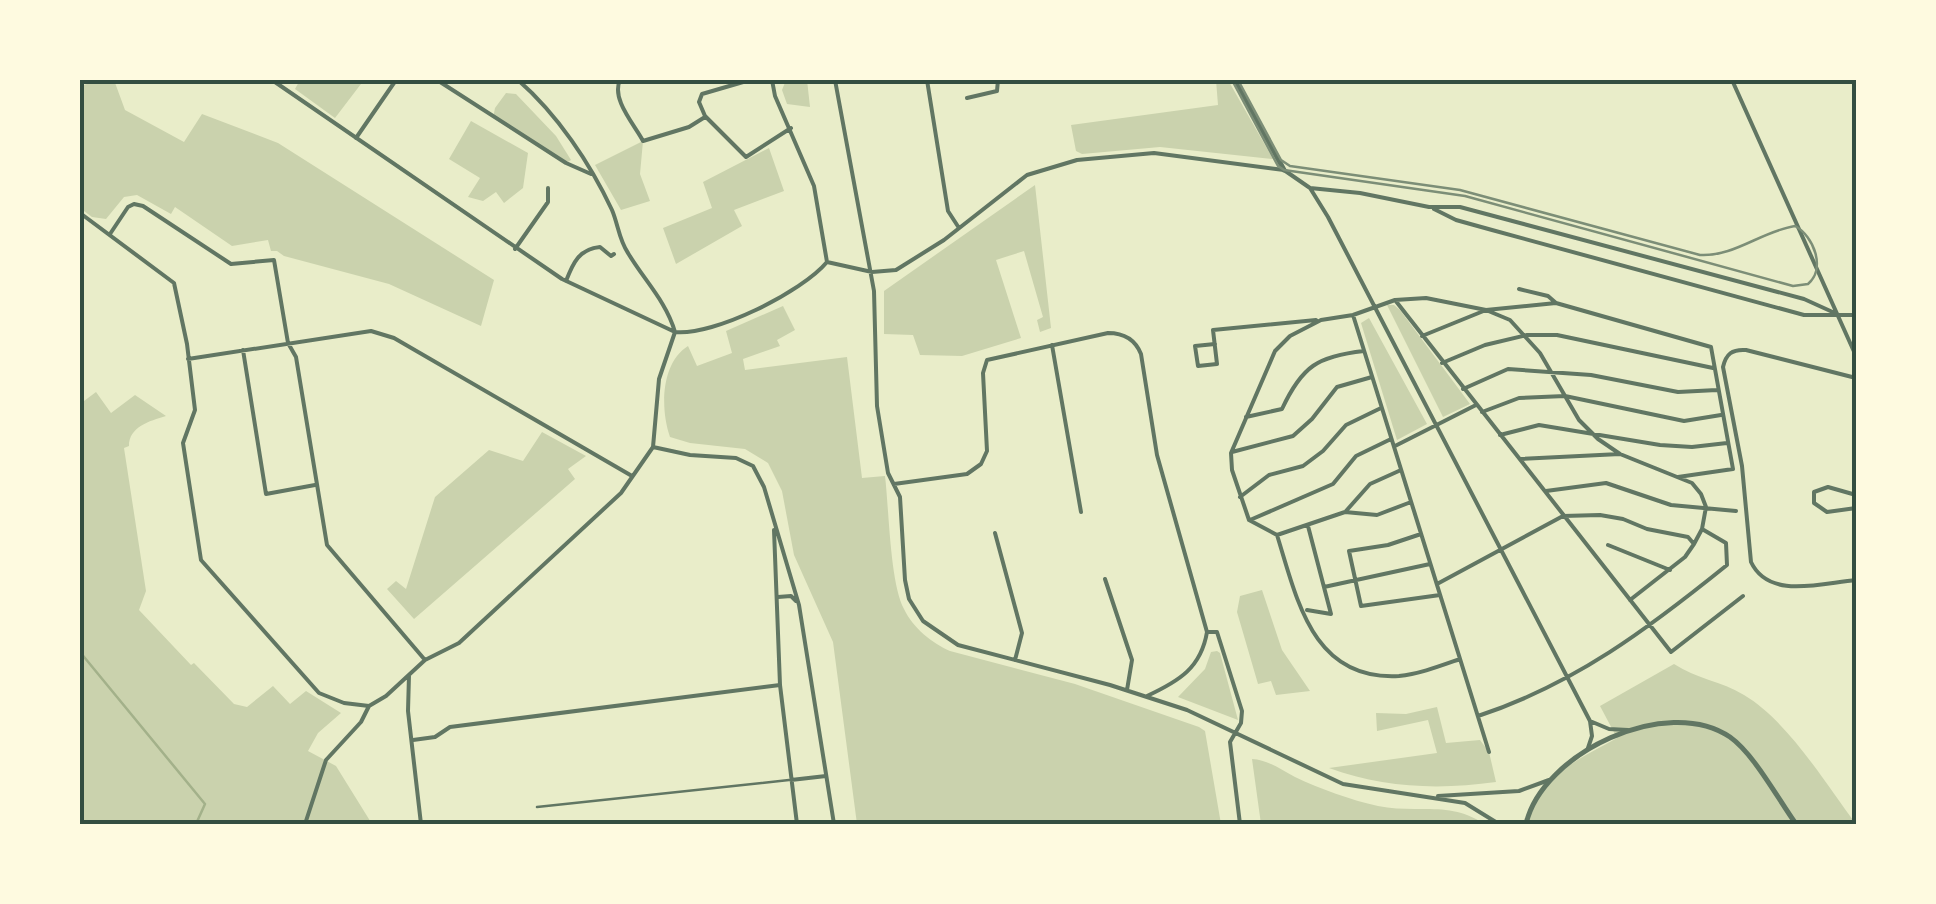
<svg xmlns="http://www.w3.org/2000/svg" width="1936" height="904" font-family="'Asap Condensed',sans-serif">
<style>
.green{fill:#cad2ad}
.lines{fill:none;stroke-linecap:round;stroke-linejoin:round}
.stream{stroke:#a3b18a;stroke-width:2.5}
.service{stroke:#617663;stroke-width:2.5}
.minor{stroke:#617663;stroke-width:4}
.tertiary{stroke:#617663;stroke-width:5}
.tram{stroke:#7c8e77;stroke-width:2.5}
.neatline{fill:none;stroke:#344e41;stroke-width:4}
</style>
<rect width="100%" height="100%" fill="#e9edc9"/>
<path class="green" d="M101,80H114L125,110L184,142L202,114L278,143L494,280L481,326L389,284L284,256L277,251H271L268,240L232,246L175,207L171,214L137,195L124,197L106,219L92,217L80,208V86Z
M300,80H364L335,118L295,89Z
M786,80H807L810,107L787,104L782,90Z
M1216,80H1228L1273,159L1160,147L1082,154L1076,151L1071,125L1218,105Z
M506,93L516,94L556,136L571,160L566,163L493,118L495,108Z
M471,121L528,153L523,188L504,203L496,192L483,201L468,197L480,178L449,159Z
M643,141L640,174L650,201L621,210L595,165Z
M769,148L784,191L734,210L742,226L676,264L663,228L712,208L703,182Z
M1035,185L1051,328L1040,332L1037,320L1043,317L1024,251L996,260L1021,338L962,356L920,355L913,335L884,334V291Z
M1387,305H1394L1400,310L1470,404L1443,417Z
M783,306L795,330L777,340L780,346L743,359L745,370L847,357L862,478L885,476C889,509 890,583 904,609C913,628 932,643 950,651L1075,684L1199,727L1205,731L1221,824H857L833,642L794,555L782,491L768,463L745,449L690,443L670,437C660,408 661,363 688,346L697,366L732,353L726,331Z
M1369,318L1427,424L1397,440L1361,323Z
M96,392L111,413L135,395L166,416C149,421 129,427 129,446L124,448L146,591L139,610L191,665L194,663L234,704L247,707L273,686L290,704L306,691L341,713L318,733L308,751L336,766L372,824H80V404Z
M542,432L586,456L568,469L575,479L414,619L387,589L396,581L406,589L435,497L489,450L523,461Z
M1262,590L1282,650L1310,691L1276,695L1271,681L1258,684L1237,612L1240,596Z
M1217,651L1220,653L1238,720L1178,697L1205,669L1211,652Z
M1674,664C1697,679 1721,681 1744,695C1788,721 1825,783 1856,824H1525C1547,772 1570,764 1617,738L1600,706Z
M1437,707L1446,743L1480,740L1489,752L1496,782C1439,790 1383,788 1329,768L1437,753L1428,720L1377,731L1376,713L1406,714Z
M1252,759C1269,760 1281,770 1295,777C1320,789 1351,800 1378,806C1415,814 1451,800 1484,824H1261Z"/>
<g class="lines">
<path class="stream" d="M80,652L205,804L196,824"/>
<path class="service" d="M537,807L789,780"/>
<path class="minor" d="M272,80L562,279L675,332C714,336 802,292 827,262
M437,80L566,163L591,174
M518,80C557,114 590,163 612,210C618,224 619,240 628,253C644,280 666,301 675,332
M620,80C611,99 634,124 643,141L689,127L705,117
M750,80L702,94L699,102L705,116L746,157L791,128
M772,80L775,96L814,186L827,262
M835,80L874,291L877,406L888,473L900,497L905,580L909,599L923,621L958,645L1110,685L1187,710L1343,784L1465,803L1499,824
M927,80L948,211L959,228
M1732,80L1856,356
M967,98L997,91L998,80
M356,138L396,80
M1310,188L1360,193L1429,207H1460L1804,299L1837,314
M1434,209L1456,220L1492,230L1804,315H1856
M80,213L174,283L187,344L195,410L183,443L201,560L319,693L344,703L369,706
M110,234L128,207L134,204L143,206L231,264L274,260L288,343L296,357L327,545L425,660
M515,249L548,202V188
M827,262L872,272L896,270L944,240L1027,175L1077,160L1154,153L1284,170L1310,188L1328,217L1590,721L1592,736L1588,748
M566,281C573,263 579,249 600,247L611,256L614,254
M1519,289L1548,296L1556,303
M1395,300L1671,652L1743,596
M1353,315L1489,752
M1422,336L1486,310L1556,303L1711,347L1733,469L1678,477
M1215,344L1195,346L1198,366L1217,364L1213,330L1316,320
M1052,345L1081,512
M243,350L266,494L315,485
M188,359L371,331L394,338L632,476
M1442,363L1485,345L1527,335H1557L1713,368
M1856,378L1746,350C1732,349 1726,354 1723,367L1742,466L1751,562C1769,600 1821,583 1856,580
M1463,389L1508,369L1591,375L1678,392L1717,390
M1482,412L1519,398L1565,396L1684,421L1721,415
M1246,417L1282,409C1302,366 1318,356 1364,351
M1500,435L1539,425L1660,445L1692,447L1727,443
M1395,446L1476,405
M653,447L690,455L736,458L753,466L764,487L799,605L834,824
M1232,452L1293,436L1312,419L1337,387L1372,377
M1521,459L1620,454L1692,483L1701,494L1706,507L1702,529L1694,544L1685,557L1630,600
M894,484L967,474L981,464L987,451L983,373L987,360L1108,333C1124,333 1135,339 1141,354L1157,455L1207,632C1201,668 1179,681 1147,696
M1546,491L1606,483L1671,505L1736,511
M1856,495L1828,487L1814,492V503L1827,512L1856,508
M1240,497L1269,475L1303,466L1323,451L1346,425L1381,408
M1346,511L1370,484L1401,470
M1250,520L1333,484L1356,456L1391,439
M774,530L780,685L797,824
M995,533L1022,633L1015,660
M1421,534L1388,545L1349,551L1361,606L1440,595
M1277,535L1249,520L1232,470L1231,453L1275,351L1290,336L1321,320L1353,315L1395,300L1426,298L1486,310L1510,320L1540,353L1579,420L1598,439L1620,454
M1277,535C1297,599 1312,681 1399,676C1419,674 1440,666 1460,659
M1277,535L1345,512L1377,515L1411,502
M1608,545L1670,570
M1105,579L1132,660L1127,690
M1437,584L1563,516L1600,515L1623,519L1647,529L1688,537L1694,544
M1324,587L1430,564
M778,597L791,596L796,601
M1307,610L1331,614L1308,526
M1207,632H1217L1242,711L1241,723L1230,742L1240,824
M409,675L408,711L421,824
M1478,716C1575,684 1649,628 1727,565L1726,543L1702,529
M1590,721L1609,729L1628,730
M413,740L435,737L450,727L780,685
M791,780L826,776
M1438,796L1519,791L1549,780
M305,824L326,760L361,722L369,706L386,696L425,660L459,643L621,493L653,447L659,379L675,332"/>
<path class="tertiary" d="M1235,80L1284,170
M1526,824C1542,753 1667,694 1730,737C1754,754 1778,799 1796,824"/>
<path class="tram" d="M1232,80L1278,166L1284,170L1465,196L1793,286L1808,284C1826,269 1814,236 1795,226C1762,231 1734,257 1700,255L1460,190L1290,166L1281,160L1238,80"/>
</g>
<rect width="1936" height="904" fill="none" stroke="#fefae0" stroke-width="165"/>
<rect x="82" y="82" width="1772" height="740" class="neatline"/>
</svg>
